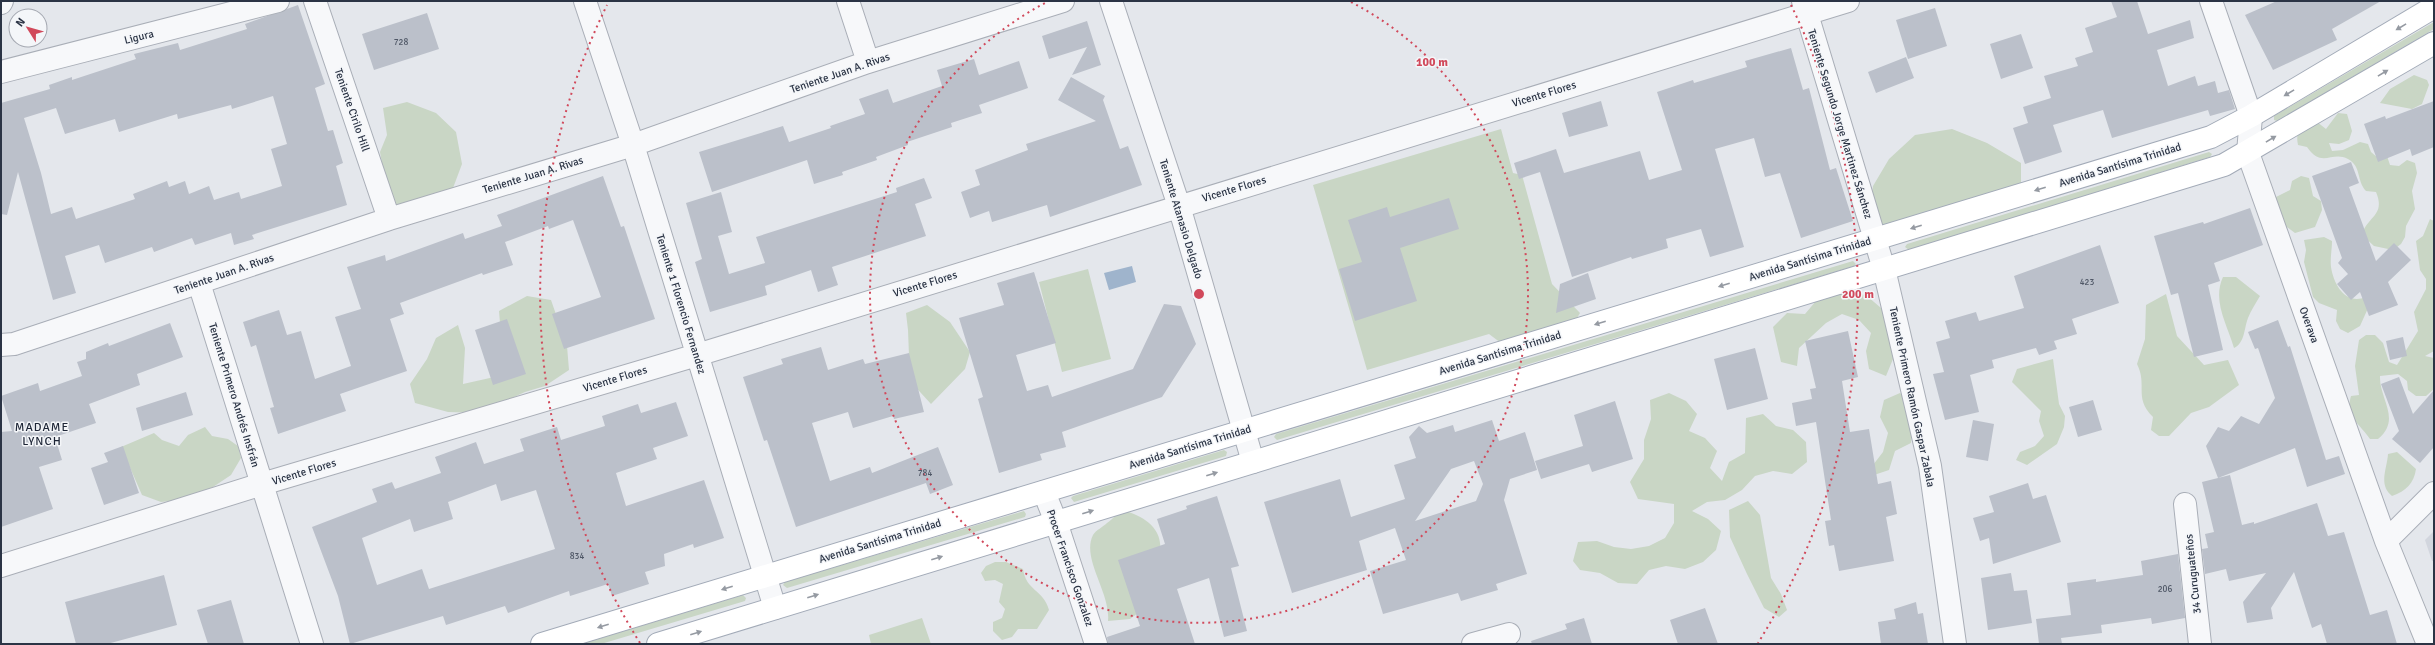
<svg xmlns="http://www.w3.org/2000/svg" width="2435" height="645" font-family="Signika,sans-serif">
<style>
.built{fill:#d2d6de}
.green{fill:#c9d6c5}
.water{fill:#9fb4cc}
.building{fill:#bbc0ca;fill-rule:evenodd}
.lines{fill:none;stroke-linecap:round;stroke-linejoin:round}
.minor-casing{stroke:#a9aeb7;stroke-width:24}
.major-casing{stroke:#a3abb8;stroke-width:24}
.minor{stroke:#f7f8fa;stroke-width:22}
.major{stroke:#fff;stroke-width:22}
.oneway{fill:#959aa2}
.ring{fill:none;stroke:#d1495b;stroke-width:2;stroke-dasharray:2 4}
.labels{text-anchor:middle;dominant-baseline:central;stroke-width:3;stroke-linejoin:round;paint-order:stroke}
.number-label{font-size:9px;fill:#4f5766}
.street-label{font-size:11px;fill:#2b3445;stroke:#f4f6f9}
.neighbourhood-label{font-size:12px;letter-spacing:1px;fill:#1d2536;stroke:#f4f6f9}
.centre{fill:#d1495b;stroke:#f4f6f9;stroke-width:2}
.ring-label{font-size:12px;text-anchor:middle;font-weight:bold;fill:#d1495b;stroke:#f4f6f9;stroke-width:3;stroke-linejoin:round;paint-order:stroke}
</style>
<rect width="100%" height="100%" fill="#e4e7ec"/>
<path class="built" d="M2434,531V561H2432L2425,540Z"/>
<path class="green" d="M2434,22V29L2277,121L2274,120V116Z
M2414,75L2427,80L2429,85L2422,104L2412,109L2380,103L2390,89Z
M407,102L436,113L456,132L462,164L453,188L428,214L396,212L386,186L380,152L387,135L383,108Z
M2338,113L2347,114L2352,131L2349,140L2339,144L2329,143L2332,151L2343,150L2360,142L2368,144L2371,152L2378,158L2387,156L2390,165L2399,166L2407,160L2415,163L2417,173L2412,191L2415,209L2406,226L2405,237L2401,244L2393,250L2374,246L2362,235C2367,216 2386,216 2376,192L2366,191C2356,180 2362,167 2348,159C2332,150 2322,169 2307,147L2298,145C2295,131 2301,126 2312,118L2326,129Z
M1501,129L1513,173L1522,175L1552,284L1580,313L1564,340L1505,346L1489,334L1367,370L1313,185Z
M1952,129L1987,143L2021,163V196L1891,237L1869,211L1873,186L1889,159L1915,135Z
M2209,152L2212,154L2210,157L1909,250L1905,247L1907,244Z
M2301,176L2309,178L2313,196L2321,201L2322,210L2315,227L2295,233L2279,221L2274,198L2290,190L2292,181Z
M2430,219L2434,221V351L2425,356L2434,358V389L2426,396H2416L2408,390L2407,381L2398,374L2380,376C2379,399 2402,419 2378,439H2370C2359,423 2345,417 2351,396L2359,395L2355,366L2359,340L2366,335H2375L2383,343L2389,362L2397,365L2418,331L2414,312L2426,289V279L2420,270L2416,241L2423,236Z
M2324,237L2332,241C2332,249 2330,259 2331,267C2334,286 2346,305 2366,297L2369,306L2360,326L2348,333L2340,329L2336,321L2337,310L2319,303L2313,297L2304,262L2306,250L2304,240Z
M1853,261L1856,264L1854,266L1277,440L1274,437L1276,434Z
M1088,269L1111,359L1062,372L1039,282Z
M2223,277H2236L2260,296C2256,303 2251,310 2248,318C2244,328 2245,343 2234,348C2227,324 2212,301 2223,277Z
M1850,290L1867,296L1881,308L1889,324L1893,359L1886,376L1869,369L1866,351L1871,333L1859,320L1842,314L1826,323L1799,348L1797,366L1781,362L1773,327L1787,313L1805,314L1816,301Z
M2166,294L2177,336L2204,365L2228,360L2239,385L2209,407L2191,413L2169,436H2159L2151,430L2153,417C2133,397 2148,386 2137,364L2145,339L2146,305Z
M527,296L551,300L567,346L569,370L545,386L525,392L479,413L448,412L415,403L410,384L427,359L436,338L458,325L465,348L463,384L521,371L501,335L499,311Z
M927,305L950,322L970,352L965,369L931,404L910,381L908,330L906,313Z
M2053,359L2059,404L2065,416L2064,427L2057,444L2027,465L2016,460L2020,452L2035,446L2044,436L2039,421L2041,411L2012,382L2017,369Z
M1669,393L1686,401L1697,414L1689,431L1705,438L1717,451L1710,468L1722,481L1729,462L1745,453L1746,418L1763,414L1776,426L1793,430L1806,442L1807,462L1792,474L1773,471L1755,476L1742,490L1725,500L1707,502L1692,511L1708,519L1721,531L1716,550L1703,562L1685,569L1666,566L1649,570L1637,584L1618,583L1600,573L1580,570L1573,561L1578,542L1597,541L1614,547L1631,549L1649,546L1665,538L1674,523V504L1638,499L1630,482L1644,459V440L1651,419L1650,400Z
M1900,393L1914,406L1911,443L1895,451L1889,470L1871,476L1873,465L1883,452L1888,433L1880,417L1884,400Z
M205,427L212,436L228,439L238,446L241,458L231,475L213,487L188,499L161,502L142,495L121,447L154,433L162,440L179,446L188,435Z
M1224,450L1227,452L1226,456L1074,502L1071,498L1073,496Z
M2397,452L2416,469C2414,483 2406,491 2392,496C2378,485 2387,469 2388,454Z
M1748,501L1760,515L1771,578L1781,594L1787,610L1779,617L1764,608L1747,574L1730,537L1729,510Z
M1024,511L1026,514L1025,517L787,588L783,585L785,582Z
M1124,511C1143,515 1163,529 1160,550L1138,613L1130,619L1108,621C1111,593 1081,559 1093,535C1096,530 1103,527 1107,523C1114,518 1116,514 1124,511Z
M995,562H1006L1023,569C1026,591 1044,590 1049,610L1037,629H1018L1012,637L1002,640L993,631V622L1002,618L1005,609L999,602L1003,584L995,580L985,581L981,573L986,566Z
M743,595L746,598L745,601L601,644H581Z
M922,618L931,644H871L869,635Z"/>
<path class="water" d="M1132,266L1136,282L1109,290L1104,273Z"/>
<path class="building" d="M2111,1H2137L2148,34L2190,20L2194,38L2157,50L2168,86L2195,76L2198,86L2215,81L2218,93L2229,90L2235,109L2210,116L2208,110L2112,138L2103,110L2053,125L2062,152L2025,164L2013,128L2028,123L2023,107L2051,98L2044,76L2078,66L2075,58L2093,52L2085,28L2117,17Z
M2277,1H2381L2332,29L2337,40L2273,70L2245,15Z
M298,5L325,84L315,88L328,131L333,130L343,163L336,166L347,205L252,235L254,239L234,245L231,233L195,245L192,238L154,252L152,247L105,263L99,245L65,256L76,293L53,300L18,172L7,215L1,214V103L50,89L49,85L72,77V80L136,59L134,54L178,43L180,50L247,29L245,24ZM273,96L287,144L271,149L282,186L241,199L239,192L214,200L209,186L189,194L185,181L169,187L167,181L133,194L135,199L76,219L72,207L51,214L41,173L24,118L56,108L65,134L115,119L119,132L177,114L178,119L231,105L232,109Z
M1935,8L1947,46L1908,59L1896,20Z
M427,13L439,49L374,70L362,34Z
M1087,21L1101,65L1072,75L1087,47L1049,59L1042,36Z
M2021,34L2033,68L2001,79L1990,44Z
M1791,48L1803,90L1809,88L1830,170L1836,168L1853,221L1801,238L1780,173L1765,177L1754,138L1715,149L1744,247L1710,257L1701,229L1666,239L1668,248L1632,259L1631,257L1572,277L1540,172L1519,179L1514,163L1556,149L1564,173L1640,151L1649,180L1682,170L1657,92L1693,80L1694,83L1747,67L1745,61Z
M1906,57L1914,78L1876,93L1868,72Z
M974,59L979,75L1019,61L1028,88L979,105L982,113L951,123L952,127L907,142L908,145L876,157L877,160L842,172L843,175L814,184L807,160L712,192L699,152L783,126L789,142L831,128L830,126L865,114L859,99L888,89L893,103L942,86L937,70Z
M1071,77L1105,96L1103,100L1120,149L1128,146L1142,185L1050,217L1047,205L992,222L989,211L970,218L961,192L980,185L975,170L1028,150L1026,144L1096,121L1058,100Z
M1601,101L1608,126L1569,137L1562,113Z
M2434,101V147L2412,156L2410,149L2378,162L2364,124L2385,116L2386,119Z
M2351,162L2359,183L2349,187L2376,261L2394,243L2411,260L2388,282L2398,305L2369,316L2360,292L2351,300L2337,284L2348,274L2338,263L2342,258L2312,176Z
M603,176L621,227L624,226L655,319L564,349L552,314L601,297L573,220L549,229L548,226L505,242L513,265L483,275L482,273L400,303L404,314L390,319L407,371L340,394L346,411L278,434L270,408L274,407L256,345L251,347L243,322L279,310L287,335L301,331L315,379L351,366L335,317L361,309L347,267L385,255L386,261L463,233L465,239L502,226L497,215Z
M924,178L932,198L915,204L926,236L832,267L838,285L818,292L811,270L765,286L767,295L710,312L695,262L702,259L686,203L721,192L732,232L718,236L729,274L765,263L756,237L897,192L896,188Z
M1449,198L1459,229L1400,248L1417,301L1355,321L1339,269L1362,262L1348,220L1387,207L1390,217Z
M2250,208L2263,245L2214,263L2220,281L2208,285L2223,350L2194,357L2178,293L2171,295L2154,236L2203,222L2204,224Z
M2100,245L2119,303L2072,319L2077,334L2054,341L2057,349L2039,355L2036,348L1992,360L1994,368L1970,375L1979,412L1945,420L1933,374L1944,372L1936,342L1950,338L1945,321L1976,312L1979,321L2024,308L2014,276Z
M1034,272L1056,343L1016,355L1027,391L1048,385L1052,397L1133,369L1164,304L1181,306L1196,344L1162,397L1062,432L1066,447L1040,454L1042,460L999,473L978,399L983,397L959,318L1004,305L997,283Z
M1588,273L1596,299L1556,313L1560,284Z
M507,319L526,374L493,385L475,330Z
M2278,320L2288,347L2290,346L2326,460L2339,456L2345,474L2307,487L2295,448L2218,478L2206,446L2218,427L2229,431L2241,416L2259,424L2275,398L2258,348L2255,349L2248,332Z
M170,323L183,357L137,374L140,385L89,404L96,423L55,437L62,460L39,467L53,509L1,527V432L12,431L1,396L38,383L40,391L82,376L77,362L86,359V352L108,343L109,346Z
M1848,331L1858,377L1842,381L1850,432L1869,429L1878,484L1891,481L1897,514L1886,517L1894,561L1839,571L1834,545L1829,546L1825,521L1831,520L1816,422L1796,426L1792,403L1812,399L1810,389L1816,388L1805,341Z
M2403,337L2407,356L2390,360L2386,341Z
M821,347L828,370L863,359L865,364L909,353L924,412L894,419L893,416L853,428L848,412L812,423L830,481L870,467L872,473L938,447L953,485L930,494L926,483L796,527L767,440L764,441L743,377L783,364L781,359Z
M1755,348L1768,399L1727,410L1714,359Z
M2399,377L2413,414L2434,390V447L2420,463L2392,439L2399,431L2381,384Z
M186,392L193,415L142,431L136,408Z
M2093,400L2102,430L2078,437L2069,407Z
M1615,401L1633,459L1592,472L1589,464L1541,479L1535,461L1583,446L1574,415Z
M676,402L688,436L653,448L657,459L616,473L626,506L704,480L724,538L694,548L693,544L664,554L665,566L645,572L649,584L612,596L608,584L570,596L569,591L508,613L505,606L446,625L443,616L350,644L338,596L312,527L377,502L372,489L392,482L395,489L441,473L435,457L476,442L484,464L524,451L520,439L557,427L561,440L605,426L602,416L638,404L641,413ZM496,484L501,501L536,490L555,549L429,589L422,569L377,585L362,538L410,519L414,532L453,519L448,502Z
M1492,420L1499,441L1525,432L1537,470L1510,479L1504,500L1527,574L1496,584L1498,590L1461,601L1458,593L1383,614L1370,571L1406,560L1395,528L1359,541L1367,570L1292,593L1264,502L1340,479L1351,517L1405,499L1394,465L1416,458L1409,437L1419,426L1427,433L1453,425L1455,432ZM1474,461L1483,484L1476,501L1415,521L1451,469Z
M1973,420L1994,424L1988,461L1966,457Z
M123,446L139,493L104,505L91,468L108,462L104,453Z
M2230,475L2242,525L2254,522V524L2317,503L2328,536L2344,532L2370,615L2387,610L2397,644H2327L2321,624L2312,628L2294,572L2271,608L2273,619L2247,623L2243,602L2266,573L2229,581L2226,569L2205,574L2202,549L2208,548L2205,534L2214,532L2202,482Z
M2028,483L2033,499L2046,495L2061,542L1993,564L1989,538L1980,541L1973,518L1994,512L1989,496Z
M1217,496L1239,566L1231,568L1247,631L1224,637L1209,578L1177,589L1195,644H1108L1107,637L1140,626L1118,560L1165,544L1157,519L1187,509L1186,506Z
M2178,554L2185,618L2152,624L2151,618L2101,625L2102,633L2061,638L2062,644H2039L2036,619L2071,615L2067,583L2096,579V582L2143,575L2141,561Z
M2011,573L2014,591L2027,590L2032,623L1988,630L1981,578Z
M164,575L177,625L107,644H76L65,602Z
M231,600L244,644H208L197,610Z
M1916,602L1918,614L1923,613L1928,644H1881L1878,622L1896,619L1894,609Z
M1705,608L1718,644H1678L1670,620Z
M1584,618L1592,644H1532L1531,641L1567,629L1565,624Z"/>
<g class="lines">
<g class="minor-casing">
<path id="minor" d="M315,1L389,219
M585,1L633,145L775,608
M848,1L868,62
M1111,1L1179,206L1253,462
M1803,1L1884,269L1930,466L1955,644
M2211,1L2251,116L2248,153L2386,541L2428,644
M1,3L2,1
M1,72L278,1
M199,283L312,644
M1,345L14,344L389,219L633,145L868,62L1063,1
M1044,492L1056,522L1096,644
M2185,504L2200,644
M2386,541L2434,493
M1,566L262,484L697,355L1848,1
M1473,644L1509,634"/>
</g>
<g class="major-casing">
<path id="major" d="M542,644L2211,137L2251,116L2434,7
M658,644L2224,165L2434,43"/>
</g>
<use href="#minor" class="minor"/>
<use href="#major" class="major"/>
</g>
<defs><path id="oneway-solid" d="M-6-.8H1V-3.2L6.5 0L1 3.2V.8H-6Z"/></defs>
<g class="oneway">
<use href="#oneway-solid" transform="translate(2401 27) rotate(149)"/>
<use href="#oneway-solid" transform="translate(2383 73) rotate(-31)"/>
<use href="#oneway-solid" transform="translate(2289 93) rotate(149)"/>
<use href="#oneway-solid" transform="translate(2271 139) rotate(-31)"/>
<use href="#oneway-solid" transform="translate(2040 189) rotate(163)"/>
<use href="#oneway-solid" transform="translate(1916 227) rotate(163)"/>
<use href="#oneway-solid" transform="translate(1724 285) rotate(163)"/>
<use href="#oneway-solid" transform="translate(1600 323) rotate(163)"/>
<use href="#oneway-solid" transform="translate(1212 474) rotate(-17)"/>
<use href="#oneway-solid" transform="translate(1088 512) rotate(-17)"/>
<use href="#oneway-solid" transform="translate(937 558) rotate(-17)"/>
<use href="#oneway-solid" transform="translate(727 588) rotate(163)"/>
<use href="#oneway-solid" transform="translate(813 596) rotate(-17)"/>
<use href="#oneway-solid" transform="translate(603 626) rotate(163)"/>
<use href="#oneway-solid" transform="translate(696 633) rotate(-17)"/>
</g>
<g class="ring">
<path d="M1351 2A329 329 0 1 1 1047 2"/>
<path d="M640 643A659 659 0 0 1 607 5M1791 5A659 659 0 0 1 1758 643"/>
</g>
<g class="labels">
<g class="number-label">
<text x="401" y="42">728</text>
<text x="2087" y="282">423</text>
<text x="925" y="473">784</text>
<text x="577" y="556">834</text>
<text x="2165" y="589">206</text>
</g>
<g class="street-label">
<text transform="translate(139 37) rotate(-14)">Ligura</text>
<text transform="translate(840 73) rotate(-19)">Teniente Juan A. Rivas</text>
<text transform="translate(1544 94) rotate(-17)">Vicente Flores</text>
<text transform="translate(352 110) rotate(71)">Teniente Cirilo Hill</text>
<text transform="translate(1840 124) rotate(73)">Teniente Segundo Jorge Martinez Sánchez</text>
<text transform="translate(2120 165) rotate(-17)">Avenida Santísima Trinidad</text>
<text transform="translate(533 175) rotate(-17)">Teniente Juan A. Rivas</text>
<text transform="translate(1234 189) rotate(-17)">Vicente Flores</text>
<text transform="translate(1181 219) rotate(73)">Teniente Atanasio Delgado</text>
<text transform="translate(1810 259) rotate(-17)">Avenida Santísima Trinidad</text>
<text transform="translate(224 274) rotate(-19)">Teniente Juan A. Rivas</text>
<text transform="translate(925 284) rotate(-17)">Vicente Flores</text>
<text transform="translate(681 304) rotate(73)">Teniente 1 Florencio Fernandez</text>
<text transform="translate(2309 325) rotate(70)">Overava</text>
<text transform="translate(1500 353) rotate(-17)">Avenida Santísima Trinidad</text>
<text transform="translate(615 379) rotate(-17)">Vicente Flores</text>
<text transform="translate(234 395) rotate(73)">Teniente Primero Andrés Insfrán</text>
<text transform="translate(1912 397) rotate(78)">Teniente Primero Ramón Gaspar Zabala</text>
<text transform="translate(1190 447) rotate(-17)">Avenida Santísima Trinidad</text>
<text transform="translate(304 472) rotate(-17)">Vicente Flores</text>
<text transform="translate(880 541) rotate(-17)">Avenida Santísima Trinidad</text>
<text transform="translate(1070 568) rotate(71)">Procer Francisco Gonzalez</text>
<text transform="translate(2193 574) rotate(-96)">34 Curuguateños</text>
</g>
<g class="neighbourhood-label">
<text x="42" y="427">MADAME<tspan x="42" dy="14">LYNCH</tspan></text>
</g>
</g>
<circle cx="1199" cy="294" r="6" class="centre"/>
<g class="ring-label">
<text x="1432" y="66">100 m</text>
<text x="1858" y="298">200 m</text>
</g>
<rect width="2435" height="645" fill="none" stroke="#2b3445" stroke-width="4"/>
<g transform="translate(28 28) rotate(307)"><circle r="19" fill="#f4f6f9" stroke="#a4a8b1"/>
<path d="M0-3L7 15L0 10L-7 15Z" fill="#d1495b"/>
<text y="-6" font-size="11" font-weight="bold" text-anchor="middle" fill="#2b3445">N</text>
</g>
</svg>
